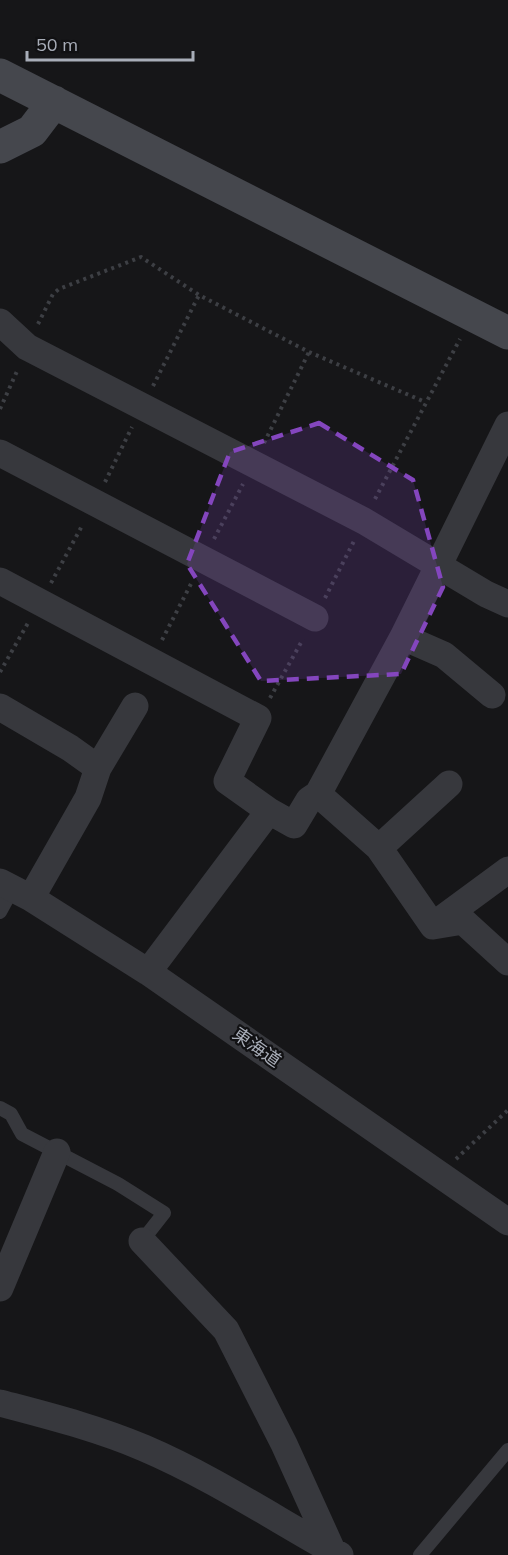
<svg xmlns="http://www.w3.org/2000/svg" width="508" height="1555" font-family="Mulish,'Noto Sans JP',sans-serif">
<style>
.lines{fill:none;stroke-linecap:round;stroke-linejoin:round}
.path{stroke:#3d3f44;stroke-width:4;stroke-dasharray:3 4.5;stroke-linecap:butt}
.lane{stroke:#37383d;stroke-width:14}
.street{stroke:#37383d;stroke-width:27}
.secondary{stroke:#45474d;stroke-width:33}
.marked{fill:#8446be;fill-opacity:0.2;stroke:#8446be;stroke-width:4.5;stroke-dasharray:12 8;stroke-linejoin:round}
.labels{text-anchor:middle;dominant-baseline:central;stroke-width:4.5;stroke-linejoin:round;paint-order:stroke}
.street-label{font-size:18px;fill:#a8adb8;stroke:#111113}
</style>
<rect width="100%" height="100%" fill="#161618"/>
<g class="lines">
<path class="path" d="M38,324L53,294L59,289L141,257L199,295L309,352L425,402
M153,386L199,295
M0,409L18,369
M264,443L309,352
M105,482L132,427
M375,499L460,339
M214,539L243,484
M51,583L83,524
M325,598L354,541
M162,640L193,580
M0,672L28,623
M270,698L303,639
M456,1159L508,1110"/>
<path class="lane" d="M0,912L13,888
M0,1108L11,1114L22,1134L118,1184L164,1213L142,1241
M420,1555L508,1450"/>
<path class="street" d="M0,322L27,347L364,521L486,594L508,604
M0,453L315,618
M0,581L258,718L227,781L269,811L294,825L309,800L318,794L403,637L508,425
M403,637L444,655L492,695
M0,707L70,748L98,768L88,798L31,898
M98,768L135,706
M318,794L379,848L449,784
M379,848L433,926L463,921L508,962
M0,882L31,898L148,972L508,1222
M436,923L508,870
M148,972L269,811
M142,1241L226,1330L284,1444L332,1550
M0,1288L57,1152
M0,1403C49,1416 97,1428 144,1448C212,1477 275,1519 340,1555"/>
<path class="secondary" d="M0,75L508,333
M0,147L32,131L54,102"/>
</g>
<path class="marked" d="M319,423L413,480L443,587L401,674L261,681L187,564L230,452Z"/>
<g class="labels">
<g class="street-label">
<text transform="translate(257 1047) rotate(35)">東海道</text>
</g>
</g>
<path d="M27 51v9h166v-9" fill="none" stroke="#a8adb8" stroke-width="3"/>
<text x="36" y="51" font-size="18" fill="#a8adb8" stroke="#111113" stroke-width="4.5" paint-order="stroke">50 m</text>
</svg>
